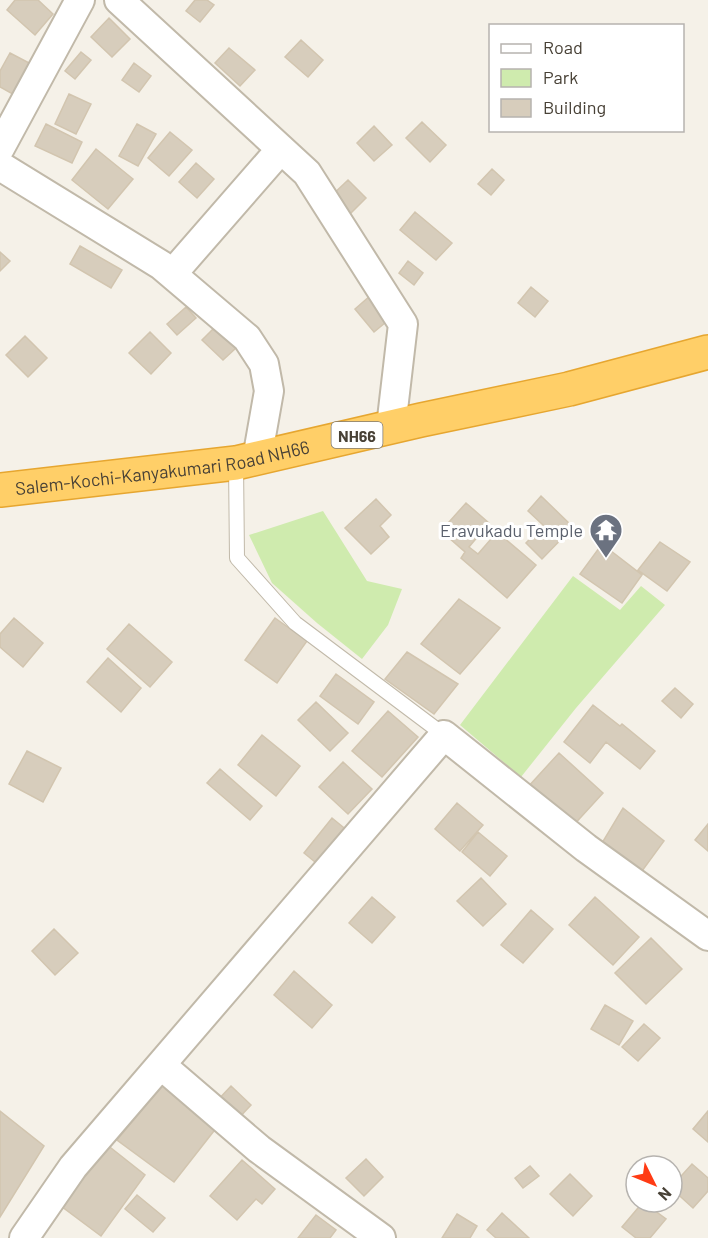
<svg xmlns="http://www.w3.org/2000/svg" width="708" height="1238" font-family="Barlow,sans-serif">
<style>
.green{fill:#cfebae}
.building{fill:#d7cdbc;stroke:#d2c5af;stroke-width:1.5}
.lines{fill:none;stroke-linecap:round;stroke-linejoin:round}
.lane-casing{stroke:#c1b9a9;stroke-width:16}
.street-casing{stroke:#c1b9a9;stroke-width:32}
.highway-casing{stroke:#e6a630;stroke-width:36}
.lane{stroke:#fff;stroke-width:14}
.street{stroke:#fff;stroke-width:28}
.highway{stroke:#ffcf68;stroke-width:33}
.labels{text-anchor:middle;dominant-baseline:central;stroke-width:6;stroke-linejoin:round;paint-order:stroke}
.shield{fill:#fff;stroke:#7f7a72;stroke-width:1.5}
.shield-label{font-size:16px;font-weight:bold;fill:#484136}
.street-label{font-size:18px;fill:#484136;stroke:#fff}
.worship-label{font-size:18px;fill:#5b616d;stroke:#fff;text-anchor:end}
</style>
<rect width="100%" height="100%" fill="#f5f1e8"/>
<path class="green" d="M323,511L367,581L402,589L388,625L362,659L317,623L272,583L249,535Z
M573,576L620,610L641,586L665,605L576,708L521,777L460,725Z"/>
<path class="building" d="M15,0H38L53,14L35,35L7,10Z
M195,0H207L214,5L200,22L186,11Z
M109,18L130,39L112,57L91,37Z
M301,40L323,60L308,77L285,57Z
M229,48L255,70L240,86L215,63Z
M81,52L91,60L75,79L65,71Z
M10,53L35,66L18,97L0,87V71Z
M134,63L151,76L139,92L122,80Z
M69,94L91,104L76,134L55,124Z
M422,122L446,145L430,162L406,138Z
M46,124L82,142L72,163L35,146Z
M137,124L156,134L138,166L119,156Z
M374,126L392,145L374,161L357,143Z
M170,132L192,150L169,176L148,158Z
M96,149L133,179L108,209L72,180Z
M196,163L214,179L197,198L179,182Z
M492,169L504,180L491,195L478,184Z
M348,180L366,198L345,219L327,200Z
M415,212L452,243L436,260L400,230Z
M80,246L122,270L111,288L70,264Z
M0,252L10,261L0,271Z
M408,261L423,273L414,285L399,273Z
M531,287L548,301L535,317L518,303Z
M371,295L391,318L374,332L355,309Z
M186,307L196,318L177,335L167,324Z
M215,327L236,348L223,360L202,340Z
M150,332L171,353L151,374L129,353Z
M25,336L47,358L28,377L6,355Z
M541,496L573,527L542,559L526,543L543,525L528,511Z
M376,499L391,515L380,526L389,537L371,554L345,528Z
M466,503L489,523L469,547L478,554L497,532L536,565L507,598L461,558L465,552L441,531Z
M660,542L690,562L667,591L638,570Z
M602,544L642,575L622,603L580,574Z
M459,599L500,628L460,674L421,644Z
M14,618L43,643L23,667L0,647V634Z
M275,618L307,641L277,683L245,660Z
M129,624L172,662L150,687L107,649Z
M407,652L458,684L434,714L385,679Z
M108,658L141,688L121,712L87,682Z
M336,674L374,702L358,724L320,696Z
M675,688L693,704L681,718L662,701Z
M316,702L348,733L330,751L298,720Z
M593,705L620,726L622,724L655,751L640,769L606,742L590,763L564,742Z
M388,711L418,737L382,777L352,751Z
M262,735L300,766L276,796L238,765Z
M27,751L61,768L43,802L9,784Z
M559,753L603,793L571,828L527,788Z
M343,762L372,789L348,814L319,787Z
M220,769L262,806L250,820L207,783Z
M457,803L483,825L460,851L435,829Z
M623,808L664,841L642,871L602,843Z
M332,818L354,836L326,871L304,853Z
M708,824V851L695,840Z
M478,832L507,856L490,876L462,852Z
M481,878L506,904L483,926L457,901Z
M372,897L395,917L372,943L349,923Z
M595,897L639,937L613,965L569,925Z
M531,910L553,929L523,963L501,945Z
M54,929L78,953L55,975L32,951Z
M651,938L682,969L646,1004L615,973Z
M294,971L332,1005L312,1028L274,995Z
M605,1005L633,1021L619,1045L591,1029Z
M644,1024L660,1038L638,1061L622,1047Z
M165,1082L217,1127L174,1182L117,1140Z
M231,1086L251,1105L236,1121L216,1102Z
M0,1111L44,1146L0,1217Z
M708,1111V1142L693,1129Z
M106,1144L145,1175L101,1236L61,1206Z
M366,1159L383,1177L364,1196L346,1178Z
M242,1160L275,1189L262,1204L256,1199L237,1220L210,1196Z
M692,1164L708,1178V1191L693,1208L672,1189V1186Z
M530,1166L539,1176L523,1188L515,1178Z
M570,1174L592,1196L573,1216L550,1194Z
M137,1195L165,1218L153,1232L125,1209Z
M643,1202L666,1219L650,1238H636L622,1227Z
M502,1213L529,1238H496L487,1230Z
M457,1214L477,1226L470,1238H442Z
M316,1215L336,1230L330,1238H298Z"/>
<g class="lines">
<g class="lane-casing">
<path id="lane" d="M236,463L237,558L295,623L444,735"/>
</g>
<g class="street-casing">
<path id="street" d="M119,0L307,173L403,324L391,427
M0,148L80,0
M0,166L161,265L247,338L264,364L269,391L257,459
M172,274L281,149
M161,1065L259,1149L381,1238
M24,1238L73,1167L444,735L586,848L708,936"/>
</g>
<g class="highway-casing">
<g id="highway">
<path id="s1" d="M0,490L236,463L421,420L569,389L708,352"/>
</g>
</g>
<use href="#lane" class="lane"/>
<use href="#street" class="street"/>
<use href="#highway" class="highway"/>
</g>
<defs>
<g id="temple-pin" transform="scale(1.725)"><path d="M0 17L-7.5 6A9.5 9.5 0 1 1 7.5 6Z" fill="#6b7280" stroke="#fff"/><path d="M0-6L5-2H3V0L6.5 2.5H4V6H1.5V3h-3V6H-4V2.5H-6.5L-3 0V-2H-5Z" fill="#fff"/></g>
</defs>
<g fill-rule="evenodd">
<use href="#temple-pin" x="606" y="530"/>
</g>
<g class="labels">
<rect class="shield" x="331.5" y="422" width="51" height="26" rx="4.5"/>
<g class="shield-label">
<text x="357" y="435">NH66</text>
</g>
<g class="street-label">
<text stroke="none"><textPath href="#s1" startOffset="164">Salem-Kochi-Kanyakumari Road NH66</textPath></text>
</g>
<g class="worship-label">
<text x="583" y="530">Eravukadu Temple</text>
</g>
</g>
<rect x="489" y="24" width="195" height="108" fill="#ffffff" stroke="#b6b3af" stroke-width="1.5"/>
<rect x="501" y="44" width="30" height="9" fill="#ffffff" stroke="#b6b3af" stroke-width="1.5"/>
<text x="543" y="54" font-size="18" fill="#484136">Road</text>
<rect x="501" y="69" width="30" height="18" fill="#cfebae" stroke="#b6b3af" stroke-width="1.5"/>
<text x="543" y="84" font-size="18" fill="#484136">Park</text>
<rect x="501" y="99" width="30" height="18" fill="#d7cdbc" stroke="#b6b3af" stroke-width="1.5"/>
<text x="543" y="114" font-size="18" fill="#484136">Building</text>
<g transform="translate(654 1184) rotate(133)"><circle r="28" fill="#ffffff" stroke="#b6b3af" stroke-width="1.5"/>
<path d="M0-4.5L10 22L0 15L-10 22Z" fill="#ff3b14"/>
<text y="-9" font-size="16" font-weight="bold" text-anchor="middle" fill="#484136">N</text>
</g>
</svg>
